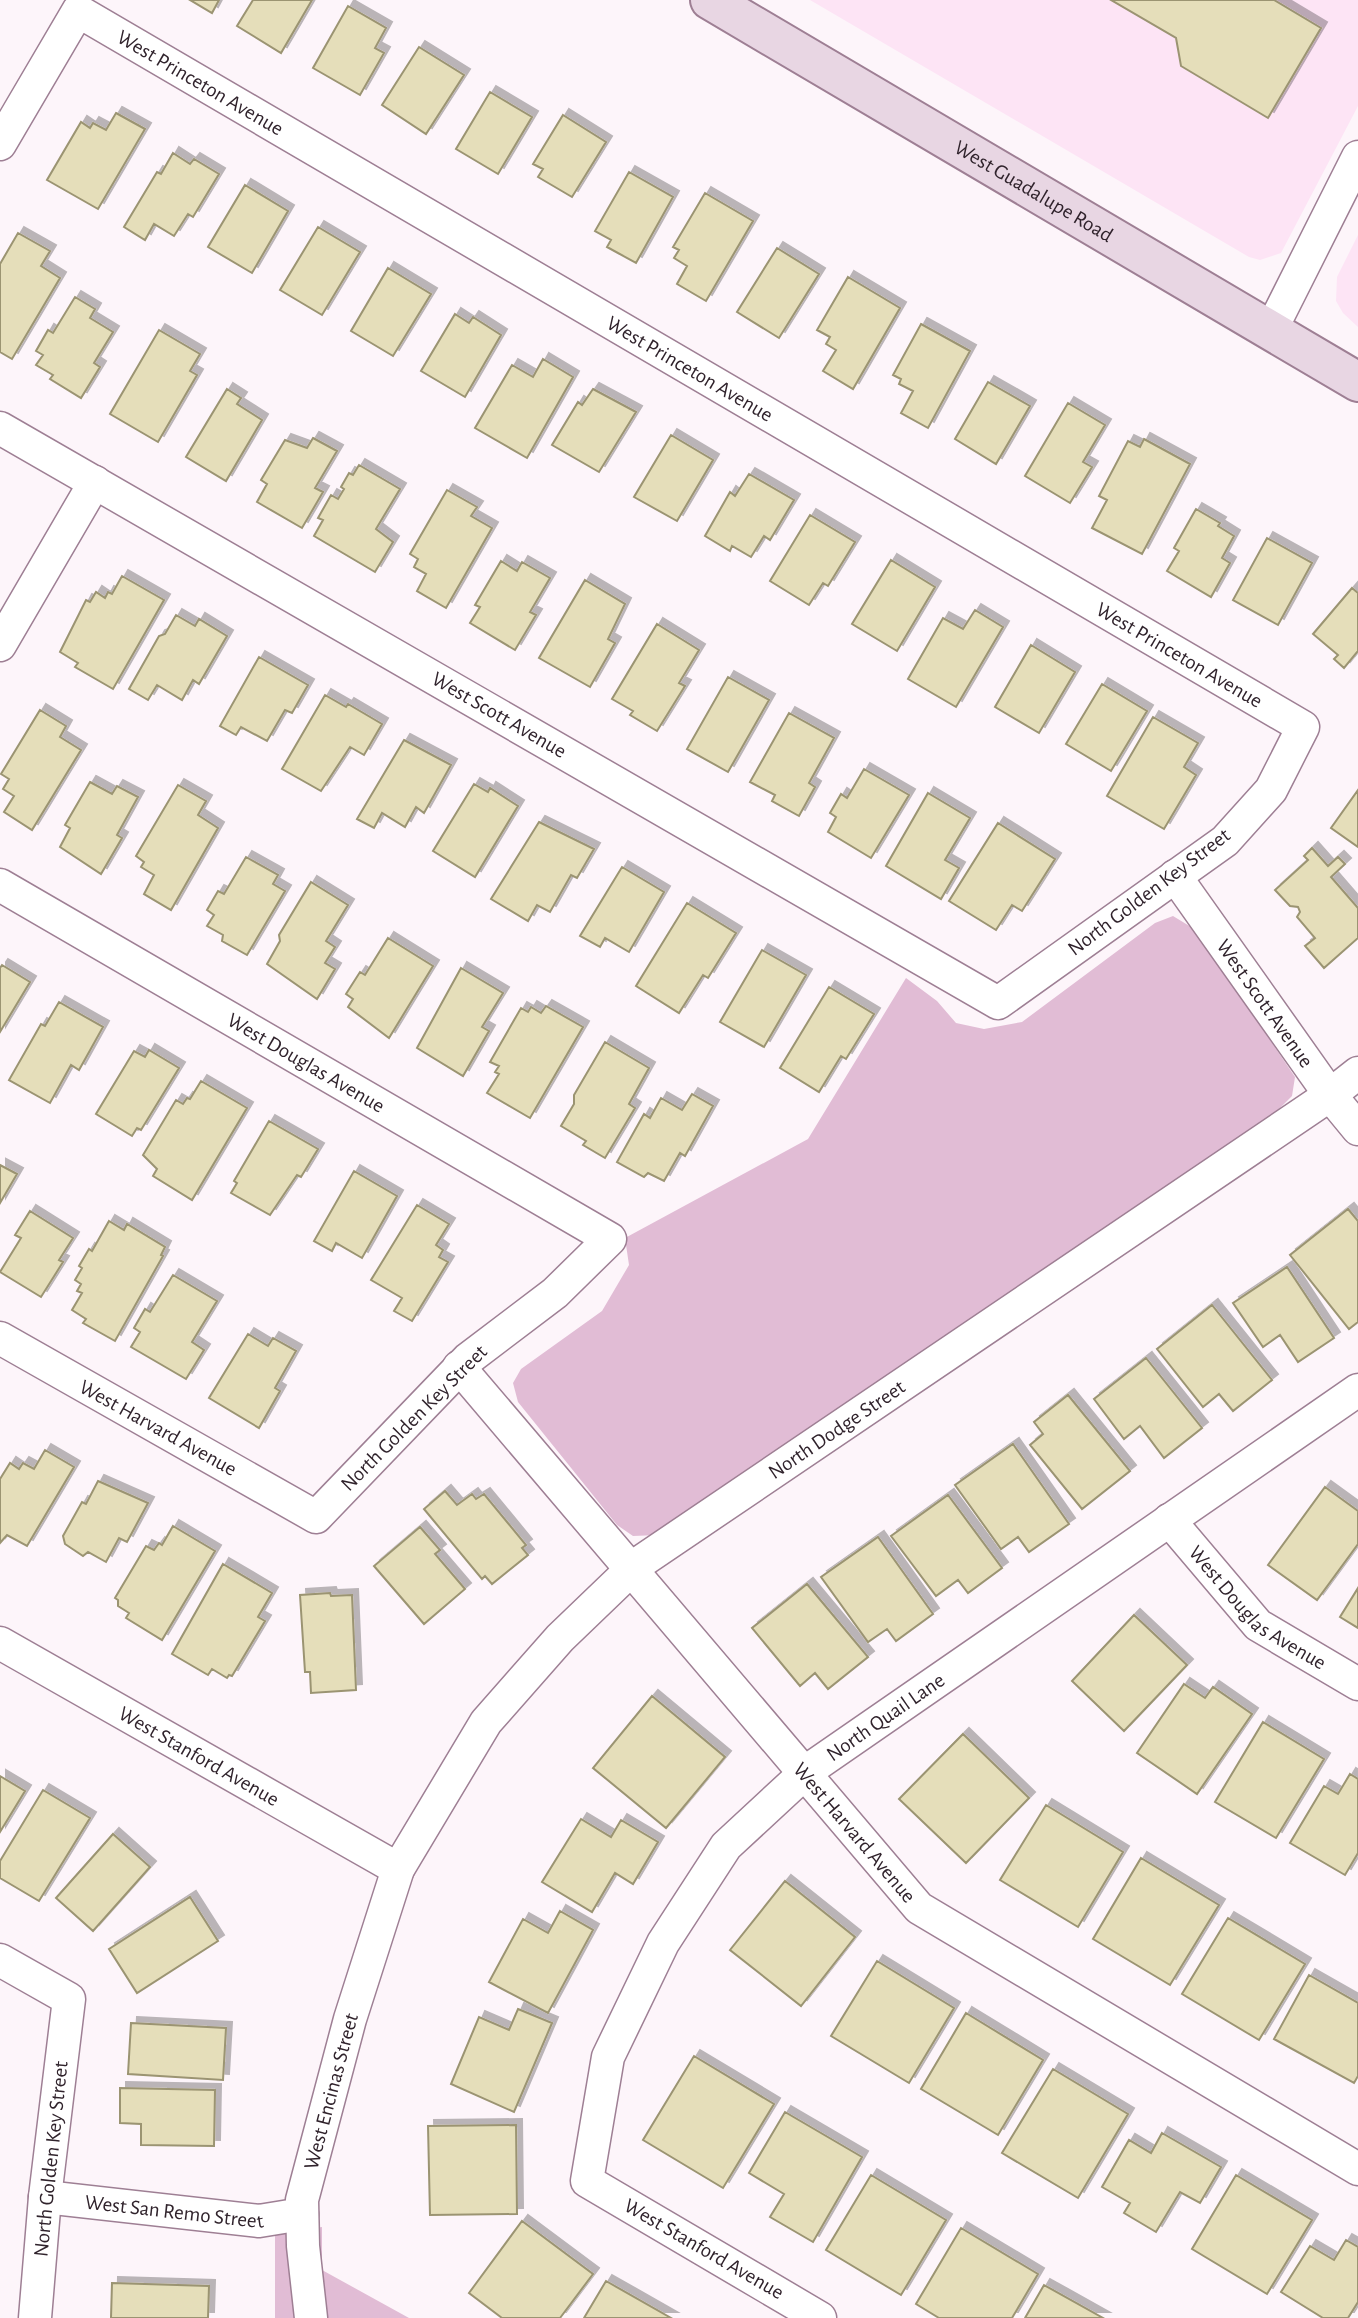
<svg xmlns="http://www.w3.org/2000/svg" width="1358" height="2318" font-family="'Alegreya Sans',sans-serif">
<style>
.built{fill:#fde4f5}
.green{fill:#e1bcd5}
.building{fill:#e5deba;stroke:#9b9472;stroke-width:2;filter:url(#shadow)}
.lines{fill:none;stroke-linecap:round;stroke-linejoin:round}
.street-casing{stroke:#9e7f94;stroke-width:35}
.secondary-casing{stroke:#9e7f94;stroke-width:42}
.street{stroke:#fff;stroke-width:32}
.secondary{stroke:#e8d6e3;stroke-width:38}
.labels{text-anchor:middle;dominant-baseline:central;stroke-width:5;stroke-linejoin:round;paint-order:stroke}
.street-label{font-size:21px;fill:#30232c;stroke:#fff}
</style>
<defs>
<filter id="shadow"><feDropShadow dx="6" dy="-6" stdDeviation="0" flood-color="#0004"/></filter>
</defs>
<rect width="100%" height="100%" fill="#fdf5fa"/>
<path class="built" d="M810,0H1358V106L1281,253L1260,260L1249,257Z
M1358,235V327L1343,313L1336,301L1337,277Z"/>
<path class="green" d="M1173,916L1196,930L1295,1077L1292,1096L1269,1119L658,1535L633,1536L617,1525L518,1402L513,1383L521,1369L602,1311L629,1265L625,1238L808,1139L906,978L937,1001L956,1023L984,1029L1022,1022L1155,923Z
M322,2227V2270L409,2318H275V2233Z"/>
<path class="building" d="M190,0H219L212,13Z
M253,0H312L281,53L237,26Z
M1111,0H1274L1321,28L1268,118L1181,66L1176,38Z
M348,6L386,28L375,48L384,53L360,95L313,68Z
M419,47L464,75L426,134L382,105Z
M490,92L532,117L498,174L456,149Z
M116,113L145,129L98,209L47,180L81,122L90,128L93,123L106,130Z
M563,115L606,142L572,197L538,177L543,169L533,164Z
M173,153L190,164L194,159L219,174L193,217L188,214L174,236L154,224L145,240L124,227L157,172L161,174Z
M629,172L673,197L636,263L607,247L611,240L595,231Z
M245,185L288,211L252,273L208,247Z
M705,193L753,221L706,301L677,284L687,266L674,258L679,250L673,247Z
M318,227L360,252L322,315L280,290Z
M18,233L50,251L41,266L60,278L12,359L0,352V264Z
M777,248L819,274L779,338L737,312Z
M388,268L431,294L393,356L351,331Z
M848,277L900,308L853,389L823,371L836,350L826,344L830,337L817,330Z
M75,297L95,309L90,318L113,332L94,363L100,367L81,398L50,379L53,375L36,365L43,355L36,351L48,330L53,333Z
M455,314L469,323L473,317L501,335L465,397L421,371Z
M921,324L970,351L928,428L901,413L913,391L899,384L901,379L893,375Z
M159,330L200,354L190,371L197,375L158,442L110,414Z
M543,359L573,377L527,458L475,428L512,365L533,377Z
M988,382L1030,406L996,464L955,439Z
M227,389L241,398L237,404L262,420L226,481L186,457Z
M593,389L636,412L599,472L552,445L578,402L582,405Z
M1068,403L1105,425L1083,462L1092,467L1070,503L1025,476Z
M671,435L713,460L677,521L634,497Z
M313,438L337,451L315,488L323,492L302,528L257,502L267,484L261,480L285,440L307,448Z
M1144,439L1190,464L1142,554L1092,528L1107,500L1099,496L1128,441L1140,447Z
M359,465L400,489L376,529L393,542L375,572L314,536L323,520L318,518L331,495L338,499L344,489L341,487L349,473L353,475Z
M749,474L794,500L770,540L764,536L751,557L732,546L730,551L705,536L730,492L735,496Z
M447,490L477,507L471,516L492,528L446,608L417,591L426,574L414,567L418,559L410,554Z
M1196,509L1220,523L1218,526L1234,536L1222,558L1230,563L1211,597L1167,571L1179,551L1174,548Z
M810,515L855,542L828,586L823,583L809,605L770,581Z
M1267,538L1312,563L1278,625L1233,600Z
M891,560L935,587L897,651L852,624Z
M501,561L517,571L522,562L550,578L530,612L536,615L515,650L470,623L480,607L475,605Z
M122,576L164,600L113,689L75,667L78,663L60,652L86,600L90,602L96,592L105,598L108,592L112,594Z
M585,580L625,604L608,639L615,643L590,687L539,658Z
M1352,588L1358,593V651L1344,668L1334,659L1338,655L1313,634Z
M975,610L1003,627L956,707L908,679L943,618L963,629Z
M176,615L195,626L199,619L227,636L199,684L193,680L182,700L157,685L148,700L129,689L159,636L165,634Z
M657,624L699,650L679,683L685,686L657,731L630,715L633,711L612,699Z
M1031,645L1075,672L1039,733L995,707Z
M259,657L308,685L292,713L285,710L267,741L241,727L236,735L220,726Z
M728,677L769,700L728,772L687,749Z
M1102,684L1147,711L1111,771L1066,744Z
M325,695L346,707L348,704L382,724L364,755L350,747L321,791L282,769Z
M40,710L66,726L60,737L81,750L32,830L4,812L14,796L3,789L9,779L1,774Z
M789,713L834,738L809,783L815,787L799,816L772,801L775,795L750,782Z
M1153,717L1198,743L1184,767L1196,775L1164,829L1107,796Z
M404,740L451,765L424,813L416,807L405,827L382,813L374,828L357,819Z
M864,769L909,795L871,858L828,832L836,817L830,813L841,794L847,798Z
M90,782L112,794L117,786L138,797L117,835L122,838L101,874L60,847L70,828L65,825Z
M474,784L488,792L490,788L518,806L475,877L433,851Z
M178,785L206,801L198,815L218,828L171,910L144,894L154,875L141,867L144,862L136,856Z
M1358,790V847L1331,828Z
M928,793L970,818L945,860L959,868L941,899L886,866Z
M539,822L594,849L577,878L571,875L550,912L537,905L528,921L491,899Z
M998,823L1055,859L1022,911L1012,905L996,930L949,901Z
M1312,848L1328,866L1338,857L1345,864L1331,877L1358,908V938L1324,968L1305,946L1315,938L1297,917L1300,912L1298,907L1290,906L1275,890L1308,860L1304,856Z
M246,857L278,875L273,884L285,891L247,955L222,941L223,935L207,926L214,915L207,910L218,891L224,894Z
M622,867L664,892L629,952L605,938L600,947L580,936Z
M311,882L348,905L326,941L335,947L325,963L335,969L317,999L267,964L280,941L279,935Z
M687,903L736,933L708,978L703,975L679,1013L636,986Z
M388,938L433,966L389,1038L348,1007L353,999L346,994L360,972L365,975Z
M762,950L806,975L764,1047L720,1022Z
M2,965L30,982L0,1032V968Z
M461,968L503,993L482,1027L489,1031L463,1076L417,1048Z
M829,987L874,1014L846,1059L841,1056L819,1092L780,1068Z
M59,1002L103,1027L79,1070L71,1065L50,1103L9,1080L41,1024L45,1026Z
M546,1006L583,1027L530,1118L487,1093L499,1074L495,1072L499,1066L490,1062L521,1008L528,1012L531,1007L541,1013Z
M605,1042L649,1068L629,1104L635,1108L605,1158L583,1145L586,1141L561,1126L574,1104V1095Z
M149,1050L179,1068L141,1130L137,1128L132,1136L96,1114L134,1051L145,1057Z
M201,1081L247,1108L192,1200L153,1176L157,1169L143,1155L176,1100L183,1104L187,1098L190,1099Z
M692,1094L713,1106L685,1156L680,1153L664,1181L648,1173L644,1177L617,1162L644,1114L650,1118L661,1098L682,1110Z
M269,1121L318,1149L301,1177L297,1175L270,1215L231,1193L237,1183L234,1181Z
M0,1165L17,1174L0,1203Z
M354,1171L397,1196L362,1258L336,1243L332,1251L314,1241Z
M417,1205L449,1224L436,1245L443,1250L439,1257L448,1262L412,1321L394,1311L402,1298L371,1280Z
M1348,1209L1358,1221V1322L1349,1329L1290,1255Z
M30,1211L73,1238L59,1260L63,1262L41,1297L0,1272L21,1238L15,1235Z
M109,1221L124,1230L127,1224L165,1247L161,1255L163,1256L115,1341L83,1323L86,1319L72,1310L82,1293L77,1291L81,1284L75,1280L82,1268L79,1266L89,1249L92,1251Z
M1287,1267L1334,1338L1298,1362L1280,1335L1263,1347L1233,1303Z
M173,1275L217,1301L192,1342L204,1350L186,1379L131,1347L140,1332L134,1328L145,1309L150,1312Z
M1212,1305L1272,1380L1233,1411L1219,1394L1203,1407L1157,1349Z
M248,1334L268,1346L273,1338L296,1351L275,1388L280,1391L259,1428L209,1398Z
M1146,1358L1202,1428L1164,1458L1140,1426L1124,1439L1094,1399Z
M1068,1395L1130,1471L1082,1509L1030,1445L1043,1434L1034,1422Z
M1013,1444L1069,1524L1029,1552L1018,1537L1001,1549L955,1485Z
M45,1450L74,1467L27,1546L7,1535L0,1543V1479L10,1463L19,1469L23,1463L34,1469Z
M98,1481L148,1503L127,1542L119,1538L106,1562L88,1552L83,1556L65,1544L63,1536L82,1502L86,1504Z
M1325,1487L1358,1511V1544L1317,1600L1268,1565Z
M445,1491L457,1505L472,1494L476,1499L484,1494L526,1545L522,1548L528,1555L492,1584L485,1576L482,1579L424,1509Z
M948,1495L1002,1568L968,1593L958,1580L936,1596L891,1536Z
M173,1526L215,1551L162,1640L126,1618L129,1613L118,1606V1600L115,1598L146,1546L154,1550L159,1543L162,1545Z
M420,1527L440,1550L435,1554L465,1589L424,1624L374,1566Z
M878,1537L933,1614L896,1641L887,1629L868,1642L821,1577Z
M223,1564L272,1593L258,1617L265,1621L232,1676L229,1675L227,1678L212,1669L208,1675L172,1654Z
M807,1584L868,1657L828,1689L815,1673L800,1686L752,1628Z
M1358,1588V1628L1340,1617Z
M330,1593L331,1596L352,1595L356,1690L311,1693L310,1672H305L300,1595Z
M1134,1615L1187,1665L1124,1731L1072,1681Z
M1184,1684L1205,1698L1213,1687L1252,1714L1197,1794L1137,1753Z
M652,1696L725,1757L666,1828L593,1768Z
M1263,1722L1324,1759L1276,1838L1215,1802Z
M963,1734L1029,1798L966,1863L899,1799Z
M1350,1774L1358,1779V1853L1345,1875L1290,1843L1324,1786L1338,1794Z
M0,1776L25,1791L0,1832Z
M43,1790L90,1818L39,1901L0,1878V1861Z
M1046,1805L1123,1852L1078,1927L1000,1880Z
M581,1819L611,1837L621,1820L658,1842L633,1884L615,1873L592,1912L542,1882Z
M113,1834L150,1867L93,1931L56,1898Z
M1141,1858L1219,1905L1170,1985L1093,1939Z
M785,1881L855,1937L801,2006L730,1950Z
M190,1897L218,1941L137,1993L109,1949Z
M560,1911L593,1930L548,2013L489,1982L523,1919L548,1933Z
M1228,1918L1305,1964L1259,2040L1182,1994Z
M877,1961L954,2008L909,2083L831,2036Z
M1309,1975L1358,2003V2076L1354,2083L1274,2039Z
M518,2009L552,2023L514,2112L451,2084L479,2017L509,2030Z
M966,2013L1043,2060L998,2135L921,2089Z
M131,2023L226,2028L223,2080L128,2074Z
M694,2056L774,2104L723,2188L643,2140Z
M1053,2069L1128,2114L1078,2198L1002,2153Z
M120,2088L215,2090L214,2146L141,2145V2124L120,2123Z
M785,2112L862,2157L813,2242L770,2217L784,2194L749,2173Z
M516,2125L517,2214L430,2215L428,2126Z
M1162,2133L1221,2167L1200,2203L1180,2192L1156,2232L1124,2213L1130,2203L1102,2187L1129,2140L1151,2153Z
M871,2175L946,2220L901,2295L826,2250Z
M1236,2175L1312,2220L1267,2294L1192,2249Z
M522,2221L593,2274L560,2318H502L469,2293Z
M961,2228L1038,2274L1012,2318H939L916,2304Z
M1346,2240L1358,2247V2302L1348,2318H1323L1281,2292L1310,2246L1334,2260Z
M606,2281L671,2318H584Z
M112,2283L209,2286L208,2318H111Z
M1044,2285L1103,2318H1025Z"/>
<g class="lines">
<g class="street-casing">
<g id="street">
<path id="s1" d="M0,144L78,11L1303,727L1271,790L1225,841L998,1003L0,428"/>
<path d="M1271,330L1358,157"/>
<path d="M0,645L95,482"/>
<path id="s2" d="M1175,876L1330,1095L1358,1129"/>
<path id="s3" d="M0,885L610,1239L555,1293L468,1359L316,1517L0,1338"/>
<path id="s4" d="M459,1367L919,1908L1358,2169"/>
<path id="s5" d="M1169,1520L1258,1625L1358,1684"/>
<path id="s6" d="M0,1643L398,1869"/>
<path d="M0,1960L69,1999L45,2197L35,2318"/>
<path id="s7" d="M45,2197L259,2221L302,2214"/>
<path id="s8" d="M311,2318L303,2246L302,2200L350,2019L398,1869L486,1722L560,1638L636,1565L1330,1095L1358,1073"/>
<path id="s9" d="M820,2318L587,2181L608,2057L663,1943L726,1846L807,1771L1358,1390"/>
</g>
</g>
<g class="secondary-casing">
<g id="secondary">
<path id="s10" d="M710,0L1358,382"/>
</g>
</g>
<use href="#street" class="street"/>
<use href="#secondary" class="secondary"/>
</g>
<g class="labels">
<g class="street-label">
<text stroke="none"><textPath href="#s1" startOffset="296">West Princeton Avenue</textPath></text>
<text stroke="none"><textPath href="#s10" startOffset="376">West Guadalupe Road</textPath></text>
<text stroke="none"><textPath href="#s1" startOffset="863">West Princeton Avenue</textPath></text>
<text stroke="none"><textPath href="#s1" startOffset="1430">West Princeton Avenue</textPath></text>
<text transform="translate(499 715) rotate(30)">West Scott Avenue</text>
<text transform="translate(1149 892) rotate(-37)">North Golden Key Street</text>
<text stroke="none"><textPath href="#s2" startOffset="156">West Scott Avenue</textPath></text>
<text stroke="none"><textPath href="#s3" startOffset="354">West Douglas Avenue</textPath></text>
<text transform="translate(414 1418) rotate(-45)">North Golden Key Street</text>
<text transform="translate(158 1428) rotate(29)">West Harvard Avenue</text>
<text stroke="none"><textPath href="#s8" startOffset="1094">North Dodge Street</textPath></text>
<text stroke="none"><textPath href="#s5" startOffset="126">West Douglas Avenue</textPath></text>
<text stroke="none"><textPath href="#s9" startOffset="844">North Quail Lane</textPath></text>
<text stroke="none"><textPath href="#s6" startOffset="229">West Stanford Avenue</textPath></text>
<text stroke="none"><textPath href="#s4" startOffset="611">West Harvard Avenue</textPath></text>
<text stroke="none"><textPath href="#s8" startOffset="231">West Encinas Street</textPath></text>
<text transform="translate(51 2159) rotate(-84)">North Golden Key Street</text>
<text stroke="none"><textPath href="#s7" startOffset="130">West San Remo Street</textPath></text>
<text transform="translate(704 2249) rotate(30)">West Stanford Avenue</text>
</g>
</g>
</svg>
